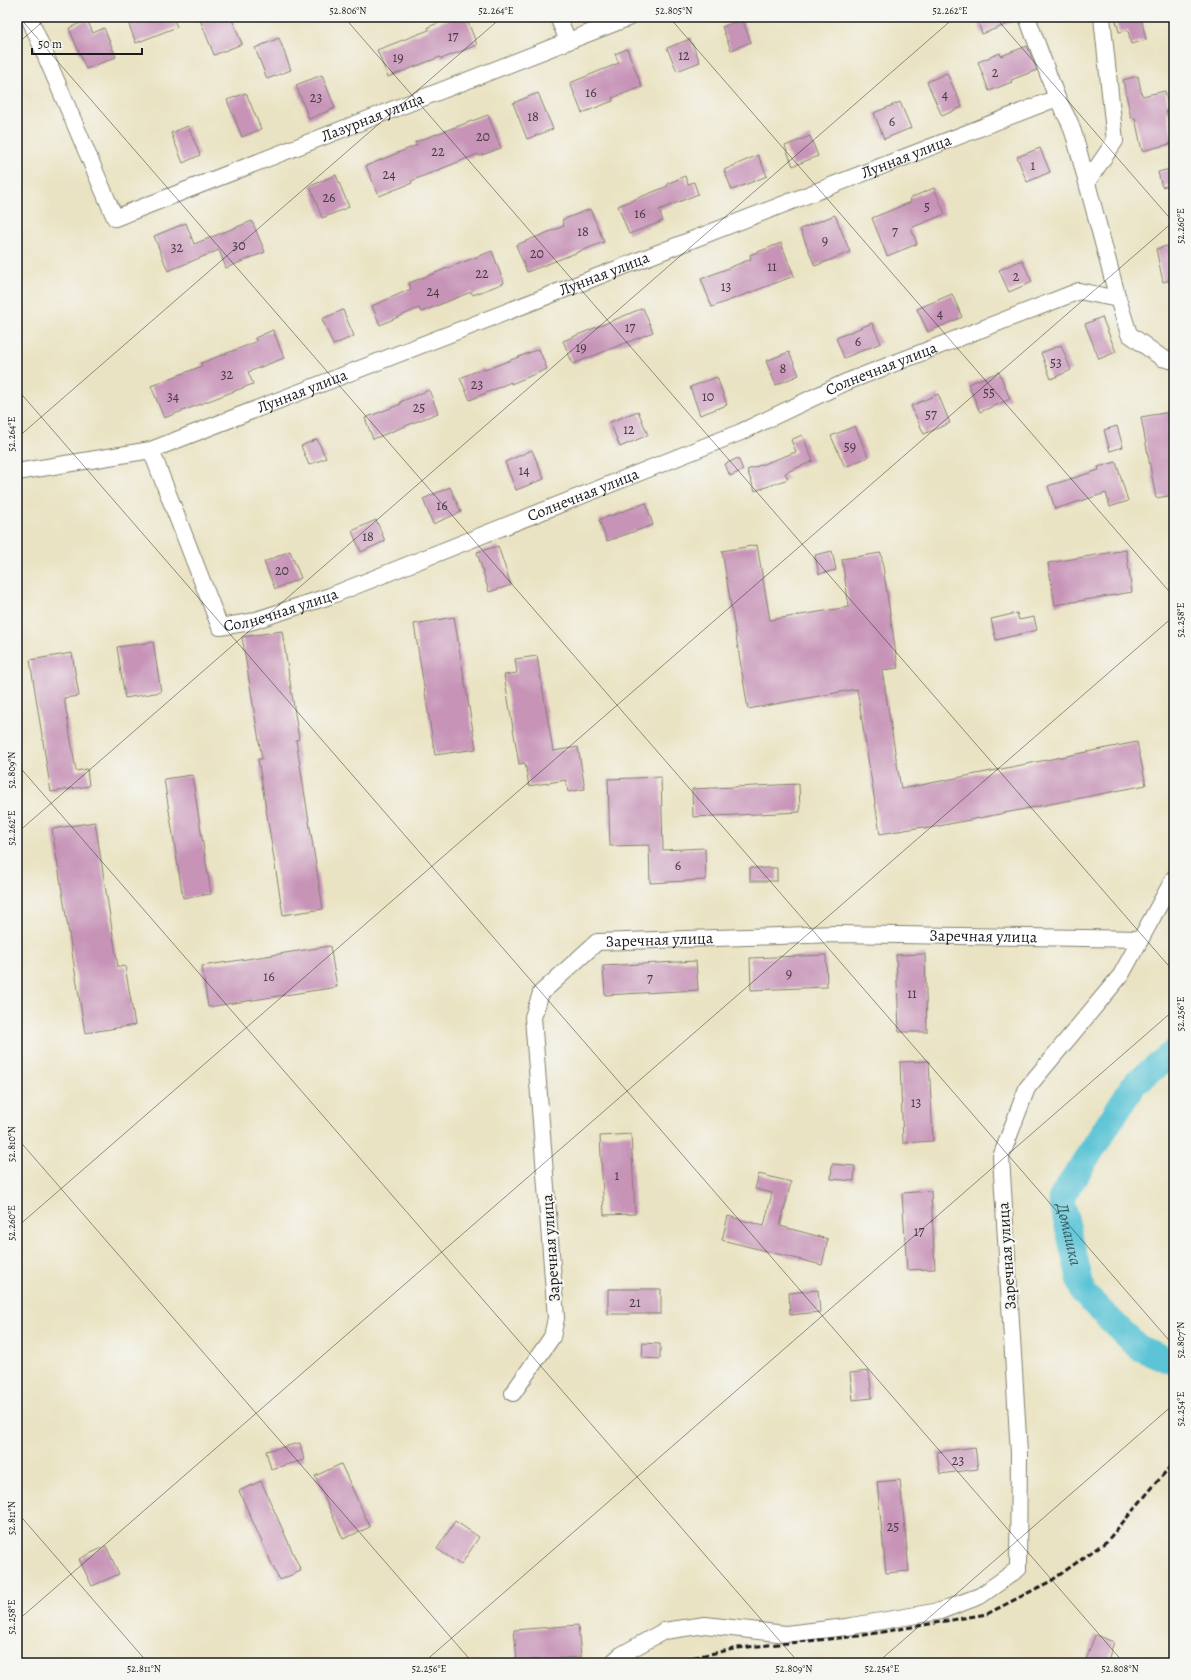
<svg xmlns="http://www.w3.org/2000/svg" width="1191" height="1680" font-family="Alegreya,serif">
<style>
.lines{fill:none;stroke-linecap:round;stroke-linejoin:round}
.river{stroke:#5bc4d6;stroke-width:26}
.building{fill:#c794b8}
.minor-casing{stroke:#838070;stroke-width:18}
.minor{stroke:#fff;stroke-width:16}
.rail{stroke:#1c1c1c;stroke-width:3;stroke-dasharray:6 3;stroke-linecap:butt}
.ticks{fill:none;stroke:#1c1c1c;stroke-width:1;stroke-opacity:0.45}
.labels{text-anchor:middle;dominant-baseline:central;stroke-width:4;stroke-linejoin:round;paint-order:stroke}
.number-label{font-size:14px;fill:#473a43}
.street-label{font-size:16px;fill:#1c1c1c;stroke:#f6f6f2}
.water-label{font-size:17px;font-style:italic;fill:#355f66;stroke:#f6f6f2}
.neatline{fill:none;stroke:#1c1c1c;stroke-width:1.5}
.ticks-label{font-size:10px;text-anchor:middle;fill:#1c1c1c}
</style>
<rect width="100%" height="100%" fill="#f6f6f2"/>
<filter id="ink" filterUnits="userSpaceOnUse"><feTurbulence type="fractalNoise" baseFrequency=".025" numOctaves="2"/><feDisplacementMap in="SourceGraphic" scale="8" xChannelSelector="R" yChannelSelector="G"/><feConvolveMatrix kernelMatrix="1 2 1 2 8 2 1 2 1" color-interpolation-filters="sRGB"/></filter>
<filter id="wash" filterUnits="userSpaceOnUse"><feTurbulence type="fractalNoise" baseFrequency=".012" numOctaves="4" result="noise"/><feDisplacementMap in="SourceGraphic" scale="16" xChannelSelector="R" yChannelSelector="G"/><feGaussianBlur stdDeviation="0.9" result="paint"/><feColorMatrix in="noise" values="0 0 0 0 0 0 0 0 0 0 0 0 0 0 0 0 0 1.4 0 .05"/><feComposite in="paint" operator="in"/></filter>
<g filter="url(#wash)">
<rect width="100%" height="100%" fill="#eae3c3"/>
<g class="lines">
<path class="river" id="s1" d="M1174,1052L1134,1084L1061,1198L1083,1293L1139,1348L1174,1362"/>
</g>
<g id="blocks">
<path class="building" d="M126,17H173L177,27L136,43Z
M199,17H231L242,44L214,55Z
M454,17H466L477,45L441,59L440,57L388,77L377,50L429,30L428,27Z
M976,17H1018V20L982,34Z
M1115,17H1141L1146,40L1131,44L1128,30L1119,32Z
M742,19L751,42L731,50L722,27Z
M87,20L93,33L104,28L116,57L86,69L69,28Z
M279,38L291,70L267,79L255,48Z
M690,39L700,62L677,71L667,48Z
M1027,46L1037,70L1011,80L1012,82L989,91L978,62L1000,53L1001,56Z
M627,49L642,87L612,98L613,101L582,113L570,83L619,63L615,54Z
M947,73L962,107L942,116L927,82Z
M322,75L335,108L309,119L296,85Z
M1138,76L1142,96L1165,91L1169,110H1166L1174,143L1142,151L1135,118H1131L1123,80Z
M246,93L261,129L242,137L227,100Z
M538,93L553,129L527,139L513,103Z
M900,102L911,128L884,139L874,113Z
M488,115L501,148L479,156L478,154L411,181L412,183L379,196L366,166L417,145L415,142Z
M188,126L200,155L183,163L171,133Z
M810,136L818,156L793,166L785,146Z
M1040,148L1050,172L1027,182L1017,157Z
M758,155L767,176L732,190L724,170Z
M1174,168V184L1162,187L1158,172Z
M336,175L349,207L322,218L310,186Z
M685,176L688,184L694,182L698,194L659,210L663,221L629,234L618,206L668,186L667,184Z
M934,188L945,214L911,228L917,244L887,256L872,218L911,202L910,198Z
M590,209L604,242L527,272L516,245L564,226L562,220Z
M835,215L850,252L815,266L800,229Z
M252,221L265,252L226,268L219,250L168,271L154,236L186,223L194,244Z
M781,243L794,276L712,307L701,279L751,259L750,255Z
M1174,244V279L1163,282L1156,249Z
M492,251L504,283L473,295L471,292L421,312L419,308L380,325L372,306L411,289L409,283Z
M1022,260L1032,282L1009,292L999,270Z
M952,294L962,317L928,332L917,309Z
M643,308L653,332L573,364L563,341Z
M343,310L354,336L333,345L322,319Z
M1102,317L1116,352L1099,359L1085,324Z
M872,323L881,343L844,358L836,338Z
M273,330L284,358L248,372L253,384L164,418L151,386L202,366L201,363L256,342L255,338Z
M1061,345L1071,370L1051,379L1041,353Z
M539,349L547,369L511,384V382L470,400L460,378L484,368L485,370Z
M789,352L799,375L776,385L766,361Z
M999,372L1010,399L980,412L968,384Z
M717,377L727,405L700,415L690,387Z
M429,390L438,413L373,439L365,418L401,404L400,402Z
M938,394L950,423L924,434L911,406Z
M638,411L648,435L620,447L610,422Z
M1170,412L1174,434V495L1156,498L1141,417Z
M855,426L868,457L845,467L831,436Z
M1117,426L1123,447L1110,451L1104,430Z
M802,435L813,461L785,473L788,479L755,491L747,470L796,452L791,440Z
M317,439L326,458L309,465L301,446Z
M532,450L544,479L516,490L505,462Z
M738,458L743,470L730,476L725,464Z
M1116,462L1128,501L1110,507L1106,493L1055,509L1048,486L1099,470L1098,467Z
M450,487L461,512L433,524L423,499Z
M646,503L653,525L607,541L599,520Z
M376,520L385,541L361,552L352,531Z
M757,545L770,620L849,607L842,559L881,553L898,668L882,670L901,789L1137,742L1146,785L924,829L923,827L880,834L857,689L748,709L722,551Z
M498,546L511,585L489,592L477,552Z
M1126,550L1132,592L1055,605L1048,563Z
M290,551L301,578L275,589L264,562Z
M832,551L836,570L819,574L815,555Z
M1017,613L1019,620L1034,617L1037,630L996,640L991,619Z
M454,617L476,749L435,755L414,624Z
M282,631L299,739L296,740L323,909L283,915L258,759H262L242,637Z
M153,642L161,692L125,698L117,647Z
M72,653L79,696L64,698L76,771L87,769L89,786L51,792L30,660Z
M537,656L553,751L578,747L585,789L568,792L566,780L529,786L525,763L519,764L504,675L517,673L515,659Z
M192,775L211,894L183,898L164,779Z
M661,777L663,850L705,848L706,880L650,883L649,845L610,846L608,779Z
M799,784L800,812L693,817L692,789Z
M95,822L118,967L125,966L135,1025L85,1033L52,829Z
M750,868H777V881H750Z
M330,946L337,987L208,1007L202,966Z
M925,954L927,1032H899L896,955Z
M826,955L827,987L751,990L750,958Z
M696,961L698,990L605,995L603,966Z
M929,1061L933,1141L903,1143L900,1062Z
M631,1134L635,1214L604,1215L600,1136Z
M832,1164L855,1166L854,1181L831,1179Z
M759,1174L791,1182L780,1226L828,1239L822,1265L722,1240L728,1216L764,1226L772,1193L755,1189Z
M931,1191L935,1269L907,1270L902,1193Z
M608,1289H661V1314H608Z
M818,1290L820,1312L790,1315L789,1293Z
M643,1343L660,1344V1359L642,1358Z
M869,1371L872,1398L853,1400L850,1373Z
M300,1443L304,1460L271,1469L266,1451Z
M975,1447L978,1469L940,1474L937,1452Z
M341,1464L370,1527L343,1539L315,1476Z
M900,1480L909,1571L886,1573L877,1482Z
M261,1481L301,1571L279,1580L239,1491Z
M455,1521L479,1537L461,1565L437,1549Z
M106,1546L119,1574L92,1586L79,1559Z
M578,1625L581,1657L517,1661L514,1630Z
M1095,1635L1114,1642L1107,1663H1085Z"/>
</g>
</g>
<g filter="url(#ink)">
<use href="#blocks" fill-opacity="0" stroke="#838070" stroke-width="1"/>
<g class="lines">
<g class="minor-casing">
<g id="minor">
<path id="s2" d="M29,17L115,218L630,17"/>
<path d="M558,17L568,41"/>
<path d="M1027,17L1057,98L1070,123L1075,138L1118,299L1129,334L1162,358L1174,361"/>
<path d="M1087,182L1115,141L1102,17"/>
<path id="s3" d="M151,450L220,627L250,622L330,596L741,432L844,383L1079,291L1118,299"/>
<path id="s4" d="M17,472L151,450L1057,98"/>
<path id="s5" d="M513,1393L552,1337L556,1318L533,1017L541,993L597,942L836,934L1141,939"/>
<path d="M612,1663L621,1655L664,1631L705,1625L786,1634L846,1627L940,1611L980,1596L1018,1569L1019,1453L1001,1157L1027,1088L1121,975L1174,878"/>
</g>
</g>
<use href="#minor" class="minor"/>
<path class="rail" d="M667,1663L738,1648L859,1636L987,1614L1051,1581L1107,1541L1174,1462"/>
</g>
</g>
<path class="ticks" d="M19,17L1174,1346M344,17L1174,972M669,17L1174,597M995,17L1174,223M17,44L48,17M17,389L1124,1663M17,438L502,17M17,764L799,1663M17,833L955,17M17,1138L473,1663M17,1227L1174,221M17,1512L148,1663M17,1621L1174,616M423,1663L1174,1010M877,1663L1174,1404"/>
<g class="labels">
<g class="number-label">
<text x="453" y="36">17</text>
<text x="684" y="55">12</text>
<text x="398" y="57">19</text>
<text x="995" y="72">2</text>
<text x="591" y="92">16</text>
<text x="945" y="94">4</text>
<text x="316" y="97">23</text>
<text x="533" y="116">18</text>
<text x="892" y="121">6</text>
<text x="483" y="136">20</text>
<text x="438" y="151">22</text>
<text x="1033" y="165">1</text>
<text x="389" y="174">24</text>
<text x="329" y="197">26</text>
<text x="927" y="206">5</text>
<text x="640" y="213">16</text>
<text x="583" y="231">18</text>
<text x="895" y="231">7</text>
<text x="825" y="240">9</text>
<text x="239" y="245">30</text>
<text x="177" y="247">32</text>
<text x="537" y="253">20</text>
<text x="772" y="266">11</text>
<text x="482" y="273">22</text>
<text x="1016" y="276">2</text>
<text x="726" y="286">13</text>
<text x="433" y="291">24</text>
<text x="940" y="313">4</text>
<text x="630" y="327">17</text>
<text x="858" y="341">6</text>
<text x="581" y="347">19</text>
<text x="1056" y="362">53</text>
<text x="783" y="368">8</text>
<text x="227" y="374">32</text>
<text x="477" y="384">23</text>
<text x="989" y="392">55</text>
<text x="173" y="396">34</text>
<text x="708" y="396">10</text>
<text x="419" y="407">25</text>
<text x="931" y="414">57</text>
<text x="629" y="429">12</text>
<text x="850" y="446">59</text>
<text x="524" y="470">14</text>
<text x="442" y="505">16</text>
<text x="368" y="536">18</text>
<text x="282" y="570">20</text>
<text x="678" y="865">6</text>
<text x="789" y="973">9</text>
<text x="269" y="976">16</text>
<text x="650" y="978">7</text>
<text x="912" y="993">11</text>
<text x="916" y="1102">13</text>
<text x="617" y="1175">1</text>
<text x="919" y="1231">17</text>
<text x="635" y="1302">21</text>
<text x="958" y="1460">23</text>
<text x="893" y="1526">25</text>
</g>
<g class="street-label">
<text stroke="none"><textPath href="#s2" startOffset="495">Лазурная улица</textPath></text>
<text stroke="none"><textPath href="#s4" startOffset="946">Лунная улица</textPath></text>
<text stroke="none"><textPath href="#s4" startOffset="622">Лунная улица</textPath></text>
<text stroke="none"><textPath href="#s3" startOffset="901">Солнечная улица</textPath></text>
<text stroke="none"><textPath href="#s4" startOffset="298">Лунная улица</textPath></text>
<text stroke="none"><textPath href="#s3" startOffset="577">Солнечная улица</textPath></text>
<text stroke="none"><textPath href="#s3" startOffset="253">Солнечная улица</textPath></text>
<text stroke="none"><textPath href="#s5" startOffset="877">Заречная улица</textPath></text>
<text stroke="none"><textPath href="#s5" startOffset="553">Заречная улица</textPath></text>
<text transform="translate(551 1248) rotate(-94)">Заречная улица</text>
<text transform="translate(1007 1256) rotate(-94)">Заречная улица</text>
</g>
<g class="water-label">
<text stroke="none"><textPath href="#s1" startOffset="224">Домашка</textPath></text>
</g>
</g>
<rect width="1191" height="1680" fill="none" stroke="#f6f6f2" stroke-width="44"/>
<path d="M32 48v6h110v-6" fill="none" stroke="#1c1c1c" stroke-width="2"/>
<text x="38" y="48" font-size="12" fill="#1c1c1c" stroke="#f6f6f2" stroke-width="3" paint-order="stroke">50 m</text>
<rect x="22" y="22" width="1147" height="1636" class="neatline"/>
<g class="ticks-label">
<text x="348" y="14">52.806°N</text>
<text x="496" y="14">52.264°E</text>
<text x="674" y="14">52.805°N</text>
<text x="950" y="14">52.262°E</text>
<text transform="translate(1180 226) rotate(-90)" y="4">52.260°E</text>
<text transform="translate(11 434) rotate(-90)" y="4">52.264°E</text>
<text transform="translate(1180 620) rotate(-90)" y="4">52.258°E</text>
<text transform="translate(11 770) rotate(-90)" y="4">52.809°N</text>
<text transform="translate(11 828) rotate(-90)" y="4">52.262°E</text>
<text transform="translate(1180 1014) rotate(-90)" y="4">52.256°E</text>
<text transform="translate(11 1144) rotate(-90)" y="4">52.810°N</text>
<text transform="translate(11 1223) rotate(-90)" y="4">52.260°E</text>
<text transform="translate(1180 1340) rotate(-90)" y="4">52.807°N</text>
<text transform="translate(1180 1409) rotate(-90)" y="4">52.254°E</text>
<text transform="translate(11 1518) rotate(-90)" y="4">52.811°N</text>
<text transform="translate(11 1617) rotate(-90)" y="4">52.258°E</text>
<text x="144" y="1672">52.811°N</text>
<text x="429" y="1672">52.256°E</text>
<text x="794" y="1672">52.809°N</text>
<text x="882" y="1672">52.254°E</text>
<text x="1120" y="1672">52.808°N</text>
</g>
</svg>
